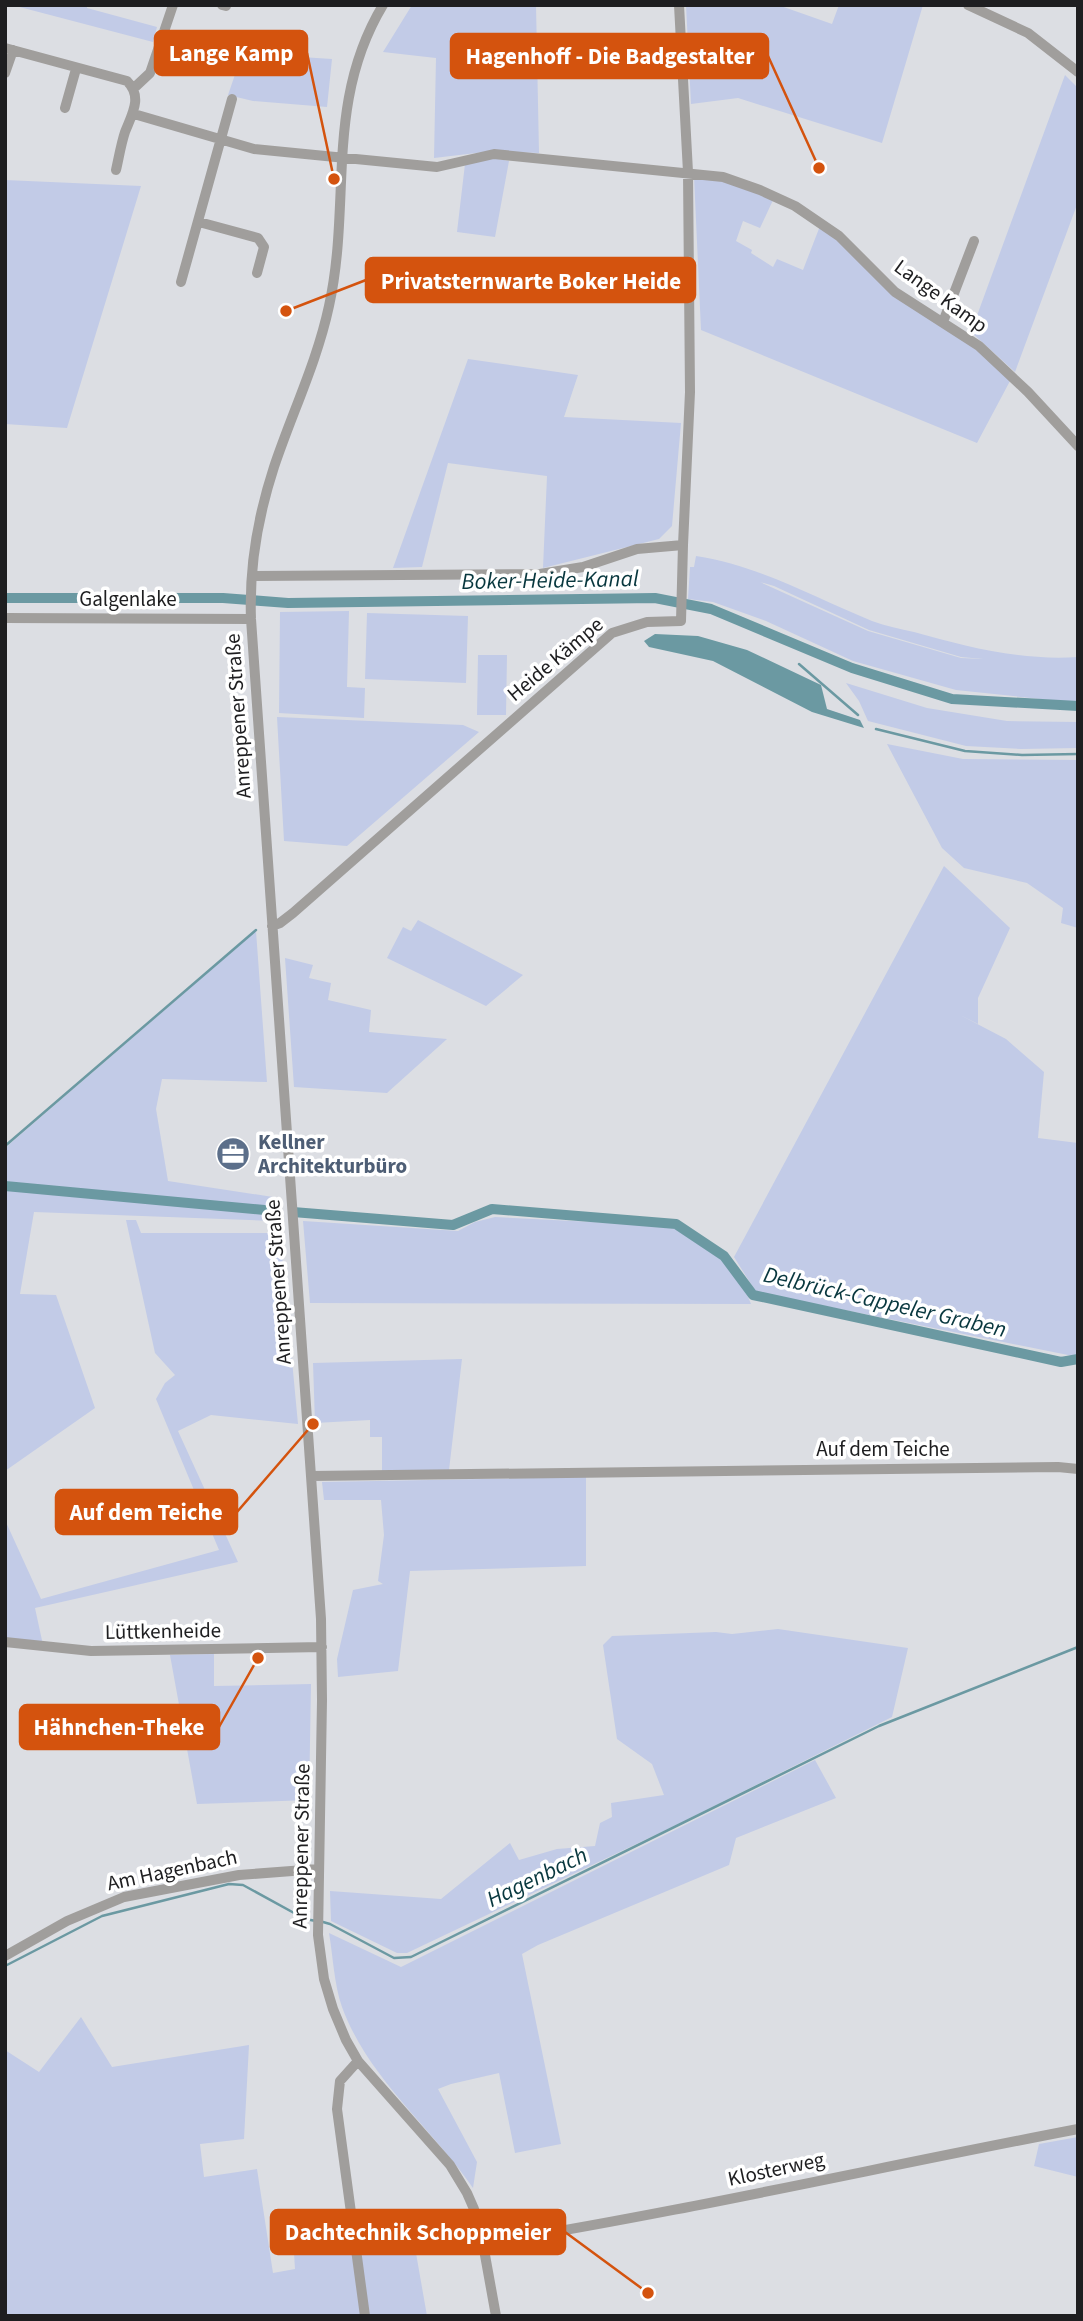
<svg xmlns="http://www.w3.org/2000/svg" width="1083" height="2321" font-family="'Source Sans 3',sans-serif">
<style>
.green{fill:#c2cbe7;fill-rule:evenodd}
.water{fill:#6b99a2}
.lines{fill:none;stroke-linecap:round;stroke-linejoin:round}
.stream{stroke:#6b99a2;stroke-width:2.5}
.canal{stroke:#6b99a2;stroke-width:10}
.minor{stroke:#a09e9c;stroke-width:10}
.labels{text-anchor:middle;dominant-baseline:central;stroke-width:7;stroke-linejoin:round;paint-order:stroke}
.street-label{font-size:21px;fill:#1e1e20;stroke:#fff}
.service-label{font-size:21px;font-weight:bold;fill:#4e5e75;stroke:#fff;text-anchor:start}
.water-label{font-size:23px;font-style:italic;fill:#08373e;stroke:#fff}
.leader{fill:none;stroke:#d4530e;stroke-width:2.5}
.callout-dot{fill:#d4530e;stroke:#fff;stroke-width:2.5}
.callout{fill:#d4530e;stroke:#d4530e;stroke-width:2.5}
.callout-label{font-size:23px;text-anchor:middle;font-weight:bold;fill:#fff}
</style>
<rect width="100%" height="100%" fill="#dcdee3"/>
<path class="green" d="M12,5H87V8L157,27L153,42Z
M412,5H536L539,153L493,151L434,158L436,58L383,52Z
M686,5H778L832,24L839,5H923L882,143L738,98L691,104Z
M169,30L252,49L255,54L332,59L327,107L253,101L228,95L240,60L166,43Z
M1065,75L1078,88V202L1015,372L971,332Z
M493,158L509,161L495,237L457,232L465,164Z
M694,176L722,179L774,198L760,228L743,221L736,241L752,250L751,253L773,267L777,259L803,270L820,226L838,238L894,294L976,349L1010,381L977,443L701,330Z
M5,180L141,186L67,428L5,424Z
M468,359L578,375L564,417L681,423L672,526L659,539L543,568L547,476L448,463L422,567L393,568Z
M696,556C760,566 813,597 872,621C886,626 900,629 914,632C967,647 1023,661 1078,657V703L956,690L853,661L766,621L713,602L688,599L690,567H694ZM760,582L774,586L869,630L961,657L983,659L961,658L868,631Z
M349,611L347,687L365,688L364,718L279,713L280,612Z
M367,613L468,616L466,683L365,679Z
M478,655H507L506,715H477Z
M846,683L927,708L1007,721L1078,722V748L1021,749L966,746L868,721L859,701Z
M277,717L463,725L479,732L347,846L284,841Z
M887,744L963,759L1078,760V928L1061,923L1063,908L1027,883L964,868L942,848Z
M944,866L1010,928L978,998V1024L960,1015L1006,1039L1044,1072L1038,1138L1078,1143V1357L756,1292L734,1257Z
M418,920L523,975L486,1006L387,958L403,927L411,931Z
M256,931L267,1082L162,1079L156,1109L168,1181L273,1197L274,1221L34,1212L20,1294L56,1295L95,1408L5,1471V1148Z
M285,958L313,965L309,978L331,983L328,1000L371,1010L369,1032L447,1039L387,1093L294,1087Z
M495,1217L673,1226L703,1244L723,1261L746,1292L751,1304L310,1303L303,1221L458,1231L475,1222Z
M126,1220H136L141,1233H280L298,1424L211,1415L178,1431L238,1562L35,1608L43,1645L5,1640V1520L41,1599L219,1550L156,1399L165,1383L175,1375L155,1353Z
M462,1359L449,1470L382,1472V1437H370V1420L315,1423L313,1363Z
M586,1477V1566L410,1571L398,1671L338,1677L337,1659L353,1590L383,1584L378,1581L384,1535L381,1500H324L322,1482Z
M778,1629L908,1648L892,1717L672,1827L407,1953H397L331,1921L330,1891L441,1899L510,1843L519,1860L557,1849L595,1846L600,1823L612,1817L611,1803L664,1795L652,1764L617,1739L603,1645L612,1636L716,1632L732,1634Z
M214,1654V1686L311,1684L309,1800L197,1804L170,1655Z
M815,1760L836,1798L736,1838L729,1865L538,1945L522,1954L561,2144L515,2153L499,2073L451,2084L438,2089L477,2162L473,2188C431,2127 368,2078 342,2007C334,1984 333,1956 329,1933L401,1967Z
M81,2017L112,2067L249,2045L244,2139L200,2144L204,2177L257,2169L273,2273L295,2269L294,2253L349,2224L362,2316H5V2050L39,2072Z
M1078,2137V2177L1034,2166L1039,2144Z
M413,2236L427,2316H369L359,2242Z"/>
<path class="water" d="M655,634L698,636L747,650L821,685L827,709L860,720L864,728L812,712L713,661L649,647L644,641Z"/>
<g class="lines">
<path class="stream" d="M799,664L858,715
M876,729L965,751L1022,755L1078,754
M5,1146L256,930
M323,1922L330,1924L394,1958L411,1957L879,1726L1078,1647
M5,1966L102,1916L229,1884L243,1885L305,1919L316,1921"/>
<path class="canal" d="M5,598H223L288,603L655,598L711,609L852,668L952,699L1078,706
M5,1186L275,1211
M293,1212L453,1225L492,1209L676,1224L724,1256L753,1295L1061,1362L1078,1359"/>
<path class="minor" d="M222,5L226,6
M383,5C324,103 352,201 329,306C317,362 292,413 274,467C258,516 249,567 251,619L321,1619L322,1700L318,1935L324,1979L333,2009L346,2040L358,2061L450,2165L467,2193L474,2209L483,2244L496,2316
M679,5L688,172L690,392L683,545
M968,5L1028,33L1078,72
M5,48L127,81C143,97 132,114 125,132C121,144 119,157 116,170
M5,73L13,50
M134,88L150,73L173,5
M65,108L76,69
M134,114L254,149L437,167L494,154L723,177L760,190L795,206L839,236L895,292L979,346L1028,392L1078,446
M199,222L258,238L264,247L257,273
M181,282L232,99
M943,322L974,241
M252,576L540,574L583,567L637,549L683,545L681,621L647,622L612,633L293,913L280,923L272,926
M5,618L251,619
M311,1476L1058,1467L1078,1469
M5,1642L91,1651L322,1647
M5,1956L67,1921L124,1897L239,1875L318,1869
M358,2061L340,2081L337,2109L365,2316
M483,2244C682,2212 879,2167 1078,2129"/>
</g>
<defs>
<g id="office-disc" transform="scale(1.75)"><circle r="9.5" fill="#5c6f8a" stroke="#fff"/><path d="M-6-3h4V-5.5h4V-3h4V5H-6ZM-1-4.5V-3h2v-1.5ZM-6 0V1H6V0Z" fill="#fff"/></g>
</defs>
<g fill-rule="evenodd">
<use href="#office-disc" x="233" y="1154"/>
</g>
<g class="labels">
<g class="street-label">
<text transform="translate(941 296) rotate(36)">Lange Kamp</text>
<text x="128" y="599">Galgenlake</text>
<text transform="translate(555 659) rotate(-40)">Heide Kämpe</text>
<text transform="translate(238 716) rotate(-94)">Anreppener Straße</text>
<text transform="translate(278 1282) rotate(-94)">Anreppener Straße</text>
<text x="883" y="1449">Auf dem Teiche</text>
<text transform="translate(163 1631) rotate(-1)">Lüttkenheide</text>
<text transform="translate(301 1846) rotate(-89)">Anreppener Straße</text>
<text transform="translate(172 1870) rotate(-12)">Am Hagenbach</text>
<text transform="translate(776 2169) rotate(-12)">Klosterweg</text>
</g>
<g class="service-label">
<text x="258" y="1142">Kellner<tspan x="258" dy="24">Architekturbüro</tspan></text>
</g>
<g class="water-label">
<text transform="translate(550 580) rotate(-1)">Boker-Heide-Kanal</text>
<text transform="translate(885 1302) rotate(13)">Delbrück-Cappeler Graben</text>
<text transform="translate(537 1877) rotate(-26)">Hagenbach</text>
</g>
</g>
<path class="leader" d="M334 179L307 53M819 168L768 56M286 311L366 280M313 1424L237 1512M258 1658L219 1727M648 2293L565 2232"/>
<g class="callout-dot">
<circle cx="334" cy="179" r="7"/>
<circle cx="819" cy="168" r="7"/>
<circle cx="286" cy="311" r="7"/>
<circle cx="313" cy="1424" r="7"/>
<circle cx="258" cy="1658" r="7"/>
<circle cx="648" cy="2293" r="7"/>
</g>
<g class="callout">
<rect x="155" y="31" width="152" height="44" rx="7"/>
<rect x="451" y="34" width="317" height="44" rx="7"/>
<rect x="366" y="258" width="329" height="44" rx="7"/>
<rect x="56" y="1490" width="181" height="44" rx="7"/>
<rect x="20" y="1705" width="199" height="44" rx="7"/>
<rect x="271" y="2210" width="294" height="44" rx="7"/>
</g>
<g class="callout-label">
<text x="231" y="61">Lange Kamp</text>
<text x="610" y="64">Hagenhoff - Die Badgestalter</text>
<text x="531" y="289">Privatsternwarte Boker Heide</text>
<text x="146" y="1520">Auf dem Teiche</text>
<text x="119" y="1735">Hähnchen-Theke</text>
<text x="418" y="2240">Dachtechnik Schoppmeier</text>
</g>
<rect width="1083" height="2321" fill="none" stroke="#1e1e20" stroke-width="14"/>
</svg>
